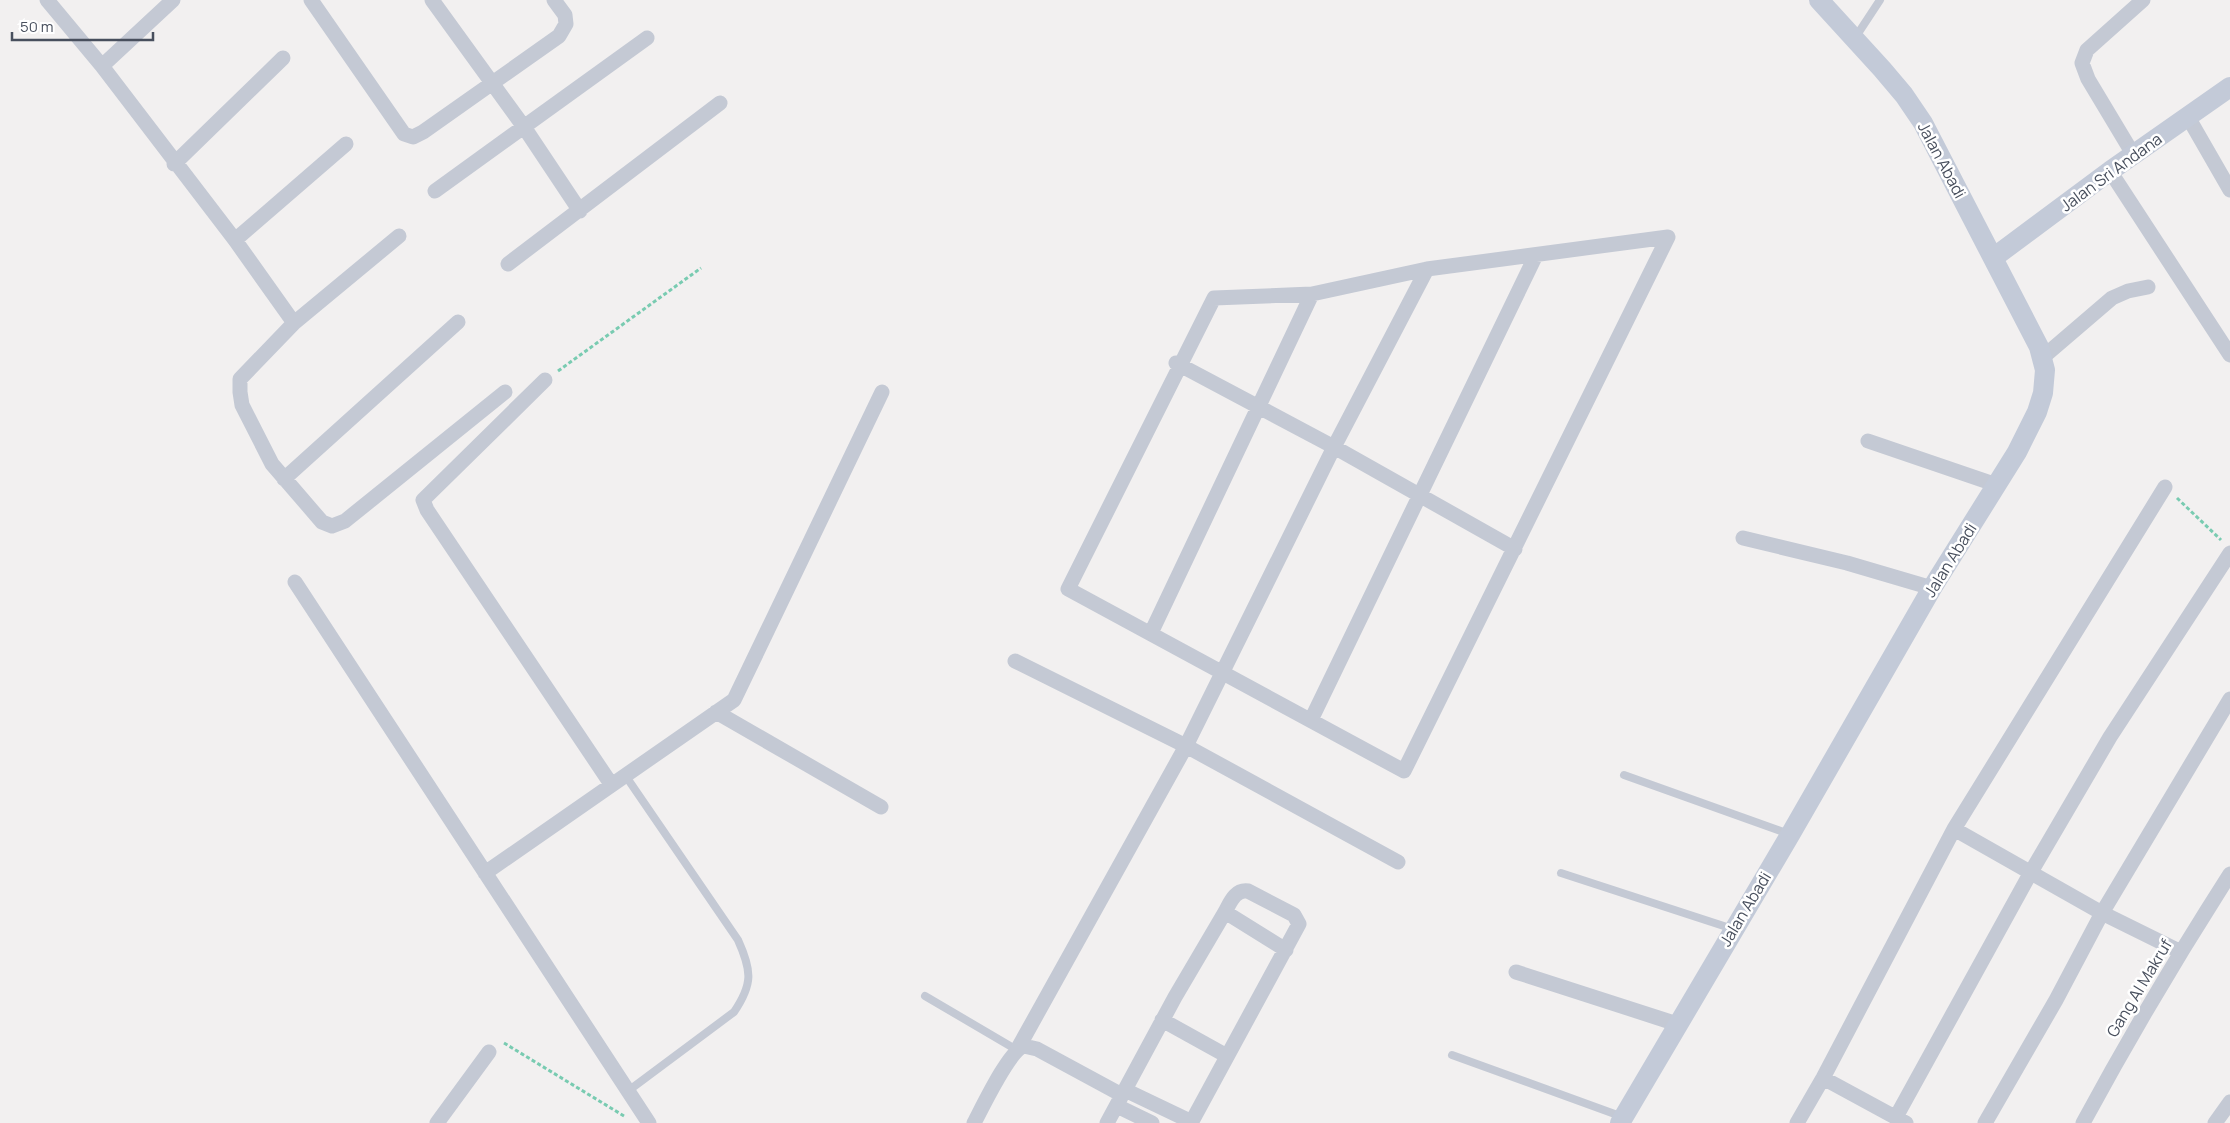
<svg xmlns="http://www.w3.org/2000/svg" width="2230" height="1123" font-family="Manrope,sans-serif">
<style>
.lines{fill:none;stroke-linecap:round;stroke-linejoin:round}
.path{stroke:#79cbb1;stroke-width:3;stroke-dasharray:4 2.5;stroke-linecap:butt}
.lane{stroke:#c4c9d4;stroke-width:8}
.street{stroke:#c4c9d4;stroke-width:15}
.secondary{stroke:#c3cad8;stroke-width:20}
.labels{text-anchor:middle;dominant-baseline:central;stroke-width:5;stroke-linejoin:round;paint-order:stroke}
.street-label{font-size:16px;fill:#484f5d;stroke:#fff}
</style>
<rect width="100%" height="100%" fill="#f2f0f0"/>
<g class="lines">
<path class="path" d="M558,371L701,268
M2177,498L2221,540
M504,1043L624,1116"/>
<path class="lane" d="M1855,38L1880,0
M625,775L738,940C752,971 753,984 734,1012L628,1091
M1624,775L1789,834
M1561,873L1733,929
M925,996L1017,1050
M1452,1055L1623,1117"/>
<path class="street" d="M47,0L102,66L235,240L294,323L240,379V392L242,405L272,464L322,522L332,526L345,521L505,392
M311,0L404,134L413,137L423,132L559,36L566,24L565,15L554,0
M432,0L524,127L580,211
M102,66L173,0
M2188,117L2230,190
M2133,154L2088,79L2082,63L2087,50L2143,0
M174,164L283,58
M2110,171L2230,355
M435,191L647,38
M1668,237L1404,771L1068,589L1214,298L1312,294L1427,269Z
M235,240L346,144
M508,264L720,103
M294,323L399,236
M2042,358L2112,298L2128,291L2148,287
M1176,363L1334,447L1515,549
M545,380L423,500L427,510L611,784
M1868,441L1997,485
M284,479L458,322
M1743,538L1847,563L1932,588
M295,582L649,1123
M1151,633L1312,294
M1015,661L1186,746L1398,862
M716,712L881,807
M1311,720L1536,255
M1954,829L2102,913L2181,952
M485,873L734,700L882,392
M1516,972L1677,1024
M1162,1020L1227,1056
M1017,1050L1186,746L1334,447L1427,269
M1823,1078L1906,1123
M1125,1090L1192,1122
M1117,1106L1152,1123
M1896,1117L2031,872L2110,737L2230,553
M437,1123L489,1052
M974,1123C983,1106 1009,1051 1024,1046L1037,1049L1122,1095
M1107,1123L1175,997L1225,912L1286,950
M1191,1123L1299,924L1294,915L1248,891C1235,889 1230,903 1225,912
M1797,1123L1823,1078L1954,829L2165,487
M1985,1123L2056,1000L2102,913L2230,699
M2083,1123C2129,1038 2178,955 2230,874
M2215,1123L2230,1102"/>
<path class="secondary" d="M1993,258L2110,171L2230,87
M1620,1123L1790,835L1932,588L2017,452L2037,412L2043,393L2045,370L2039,347L1923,123L1904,95L1882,69L1819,0"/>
</g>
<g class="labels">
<g class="street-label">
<text transform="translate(1942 160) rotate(62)">Jalan Abadi</text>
<text transform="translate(2111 172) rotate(-36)">Jalan Sri Andana</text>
<text transform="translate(1950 560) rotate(-58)">Jalan Abadi</text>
<text transform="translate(1745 909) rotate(-59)">Jalan Abadi</text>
<text transform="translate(2139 988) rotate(-59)">Gang Al Makruf</text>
</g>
</g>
<path d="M12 32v8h141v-8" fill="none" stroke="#484f5d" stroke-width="2.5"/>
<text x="20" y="32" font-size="15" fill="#484f5d" stroke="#ffffff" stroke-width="4" paint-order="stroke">50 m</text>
</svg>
